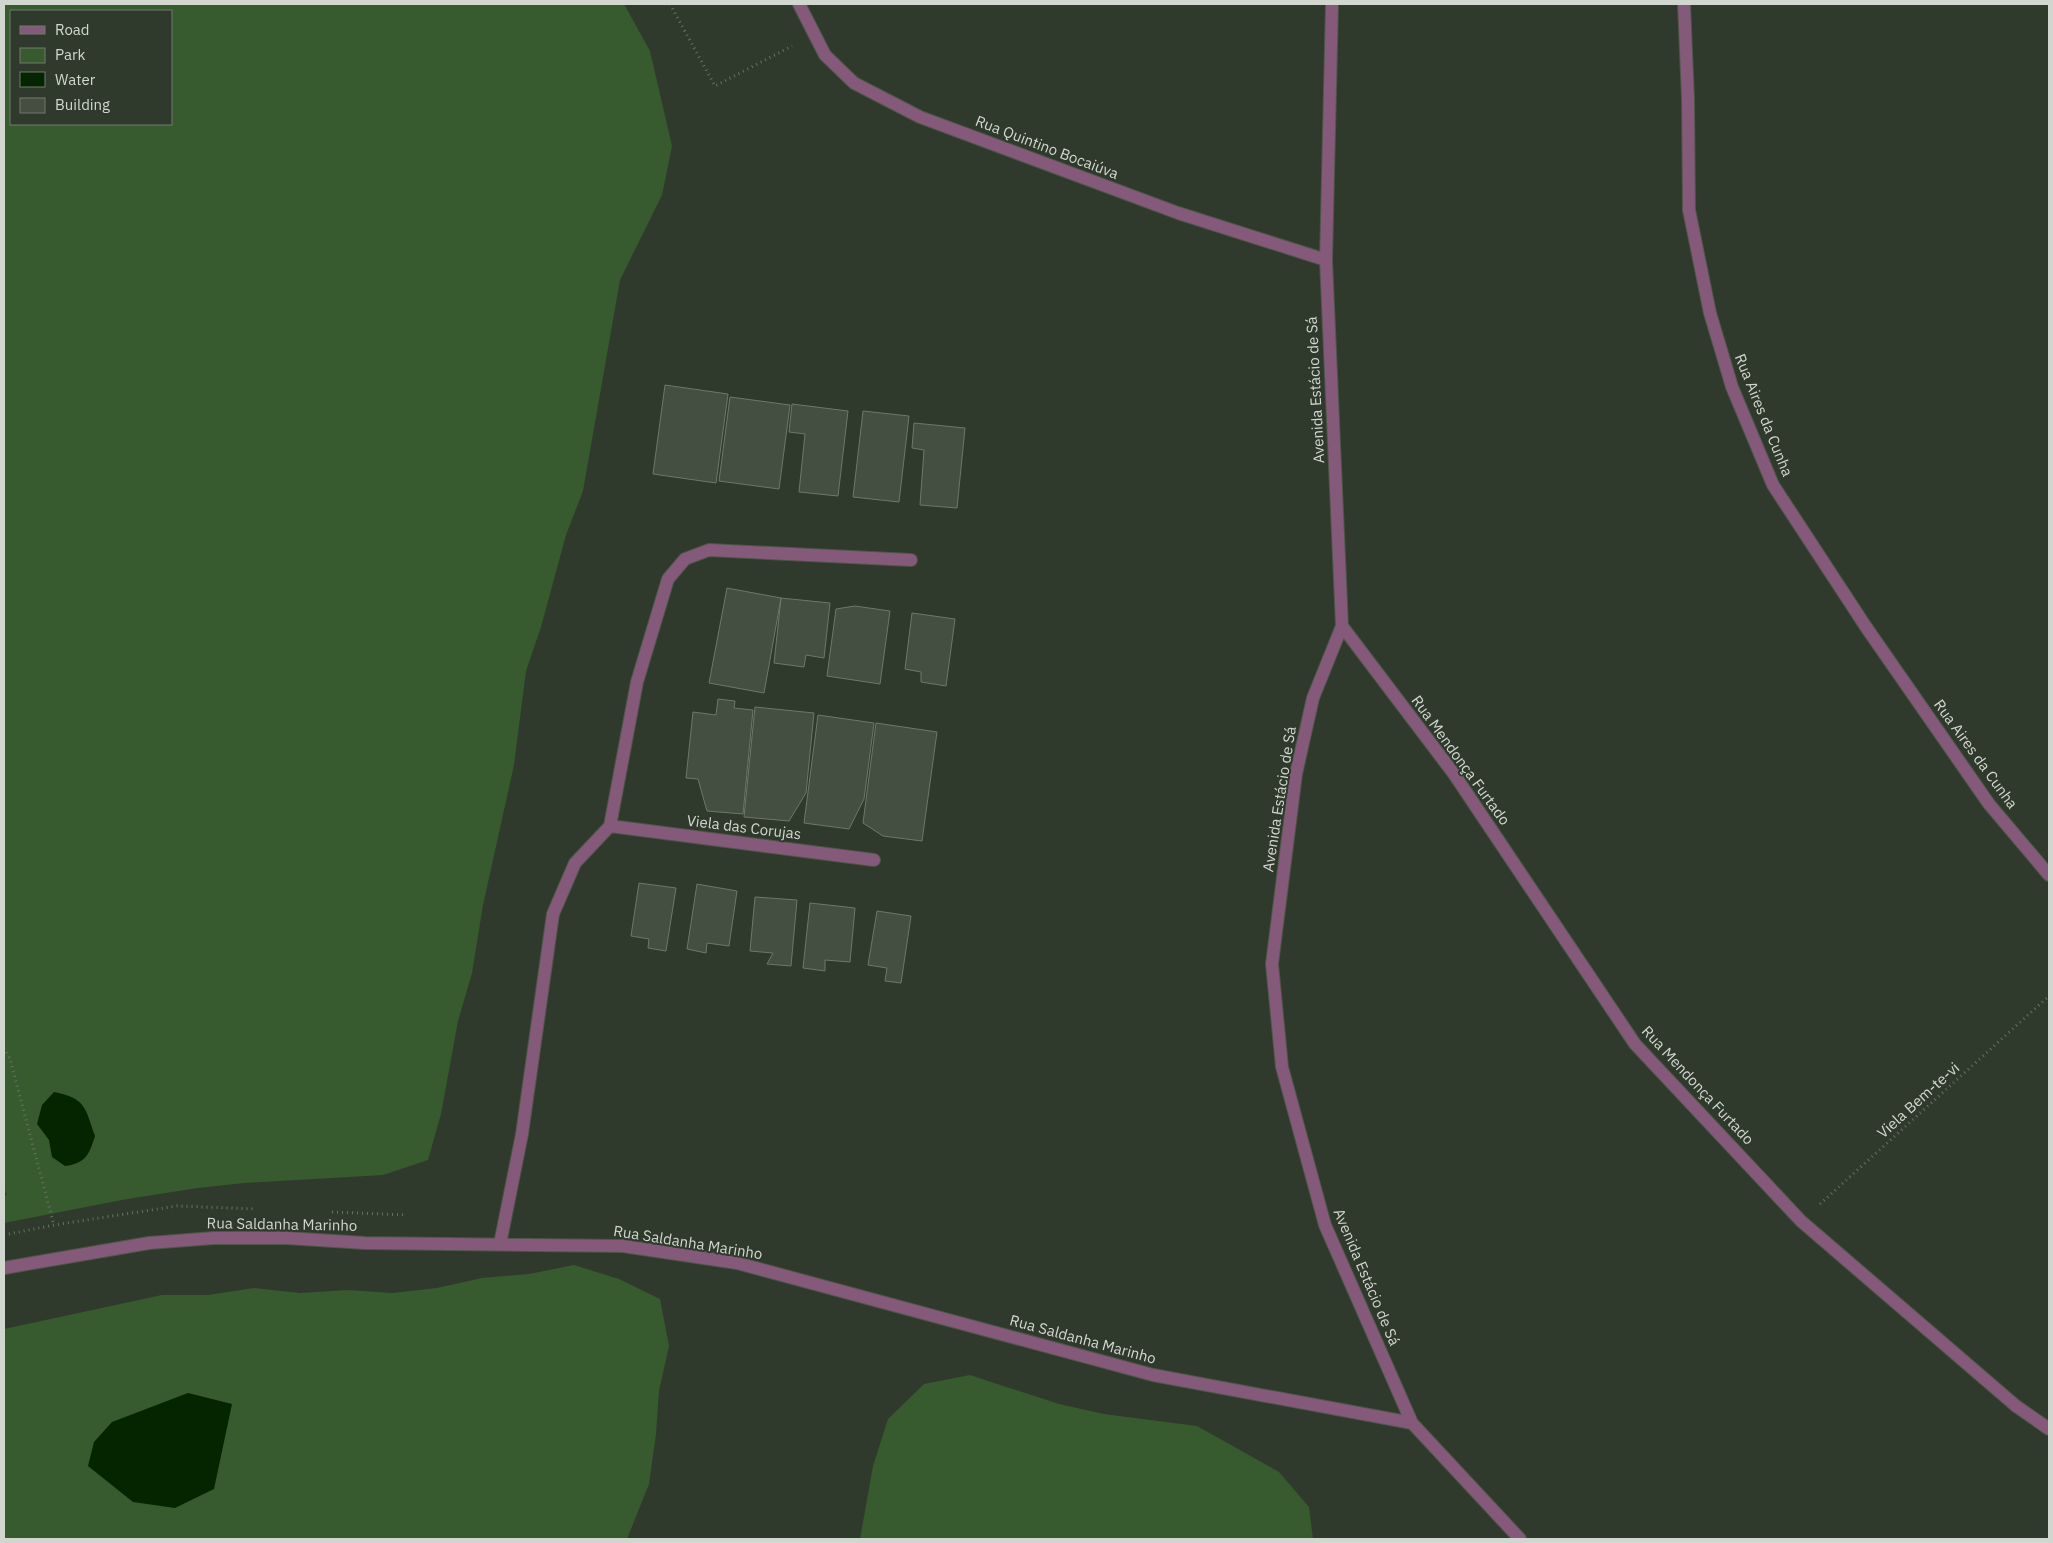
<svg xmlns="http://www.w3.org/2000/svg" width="2053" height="1543" font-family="'IBM Plex Sans',sans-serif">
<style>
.green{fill:#385a2f;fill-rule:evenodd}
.water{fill:#042500}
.building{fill:#444f41;stroke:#6c7868}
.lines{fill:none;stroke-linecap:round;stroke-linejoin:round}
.minor-casing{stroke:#4c5649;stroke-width:14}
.path{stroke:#677064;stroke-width:3;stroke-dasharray:1 4;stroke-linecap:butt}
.minor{stroke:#845979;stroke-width:12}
.labels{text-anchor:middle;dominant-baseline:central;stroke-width:4;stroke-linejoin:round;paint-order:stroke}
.street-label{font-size:15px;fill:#d1d7cf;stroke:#2f3a2c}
</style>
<rect width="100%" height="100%" fill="#2f3a2c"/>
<path class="green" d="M4,4H624L650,51L672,146L662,195L620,280L583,491L566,535L541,627L526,671L514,765L483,905L472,973L458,1021L441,1114L428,1160L383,1175L244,1183L198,1188L127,1199L4,1223V1196L7,1195L4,1190ZM11,11H171V124H11Z
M574,1265L619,1279L660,1299L669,1346L659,1391L656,1434L649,1484L627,1539H4V1329L162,1295H208L254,1288L300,1293L347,1290L392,1293L437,1288L482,1278L529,1274Z
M970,1375L1059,1404L1104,1414L1197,1426L1279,1472L1309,1507L1313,1539H860L873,1466L888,1419L924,1384Z"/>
<path class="water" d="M54,1092C86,1098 85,1108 95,1136C89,1155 86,1163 65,1166L52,1157L49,1140L37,1124L42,1105Z
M188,1393L232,1404L214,1489L175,1508L133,1502L88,1466L94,1442L112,1422Z"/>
<path class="building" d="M665,385L728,394L716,483L653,474Z
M730,397L790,405L779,489L719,481Z
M792,404L848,411L838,496L799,492L805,434L789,432Z
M863,411L909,416L899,502L853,497Z
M914,423L965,428L957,508L920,505L924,450L912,448Z
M727,588L781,598L764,693L709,683Z
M781,598L830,603L824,658L806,655L804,667L774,663Z
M855,606L890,611L880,684L827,676L836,609Z
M912,613L955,619L946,686L921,682V672L905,669Z
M718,699L735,701L734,708L753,710L743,814L707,811L698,779L686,778L693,712L716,715Z
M755,707L814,713L806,793L789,821L744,817Z
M818,715L874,723L864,799L849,829L804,823Z
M876,723L937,732L922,841L883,836L863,823Z
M639,883L676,888L666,951L648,948L649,939L631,936Z
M697,884L737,891L729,946L707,943L706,953L687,949Z
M755,897L797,900L791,966L767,964L773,953L750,951Z
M810,903L855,908L850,962L825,960V971L803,968Z
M877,911L911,916L901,983L885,981L887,968L868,965Z"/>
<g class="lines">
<g class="minor-casing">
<path id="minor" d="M799,4L825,55L854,83L920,117L1178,213L1326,260
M1332,4L1326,260L1342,626L1313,698L1296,774L1272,964L1282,1067L1325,1225L1412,1423L1520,1539
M1684,4L1688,99L1689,210L1710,313L1732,387L1773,485L1866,627L1989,804L2049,875
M1342,626L1454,774L1635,1044L1801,1221L2016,1406L2049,1429
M610,826L874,860
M500,1244L522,1134L553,914L575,863L610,826L637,682L668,579L685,559L709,550L911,560
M4,1268L149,1243L214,1238H287L365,1243L623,1246L737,1263L1153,1375L1412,1423"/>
</g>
<path class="path" d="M670,4L715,86L792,46
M4,1048L10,1059L15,1078L54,1225
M1820,1204L2049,996
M332,1212L406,1215
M4,1235L54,1225L177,1206L256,1209"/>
<use href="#minor" class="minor"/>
</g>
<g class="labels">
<g class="street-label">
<text transform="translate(1047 147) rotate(21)">Rua Quintino Bocaiúva</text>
<text transform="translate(1315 390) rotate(-93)">Avenida Estácio de Sá</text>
<text transform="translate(1764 415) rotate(68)">Rua Aires da Cunha</text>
<text transform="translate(1976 754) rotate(54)">Rua Aires da Cunha</text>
<text transform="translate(1461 760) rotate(54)">Rua Mendonça Furtado</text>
<text transform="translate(1279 799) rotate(-81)">Avenida Estácio de Sá</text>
<text transform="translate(744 827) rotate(7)">Viela das Corujas</text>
<text transform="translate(1698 1085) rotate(47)">Rua Mendonça Furtado</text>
<text transform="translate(1918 1100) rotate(-42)">Viela Bem-te-vi</text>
<text transform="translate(282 1224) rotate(1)">Rua Saldanha Marinho</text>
<text transform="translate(688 1242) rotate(9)">Rua Saldanha Marinho</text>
<text transform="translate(1367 1277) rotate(67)">Avenida Estácio de Sá</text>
<text transform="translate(1083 1339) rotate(15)">Rua Saldanha Marinho</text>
</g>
</g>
<rect width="2053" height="1543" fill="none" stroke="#d1d7cf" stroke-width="10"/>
<rect x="10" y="10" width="162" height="115" fill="#2f3a2c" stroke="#70796d"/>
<rect x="20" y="26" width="25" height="8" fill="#845979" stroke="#70796d"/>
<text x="55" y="35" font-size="15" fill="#d1d7cf">Road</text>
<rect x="20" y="48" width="25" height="15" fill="#385a2f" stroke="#70796d"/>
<text x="55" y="60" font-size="15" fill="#d1d7cf">Park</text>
<rect x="20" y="72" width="25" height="15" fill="#042500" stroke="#70796d"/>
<text x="55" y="85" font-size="15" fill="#d1d7cf">Water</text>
<rect x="20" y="98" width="25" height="15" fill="#444f41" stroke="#70796d"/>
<text x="55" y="110" font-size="15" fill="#d1d7cf">Building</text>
</svg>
